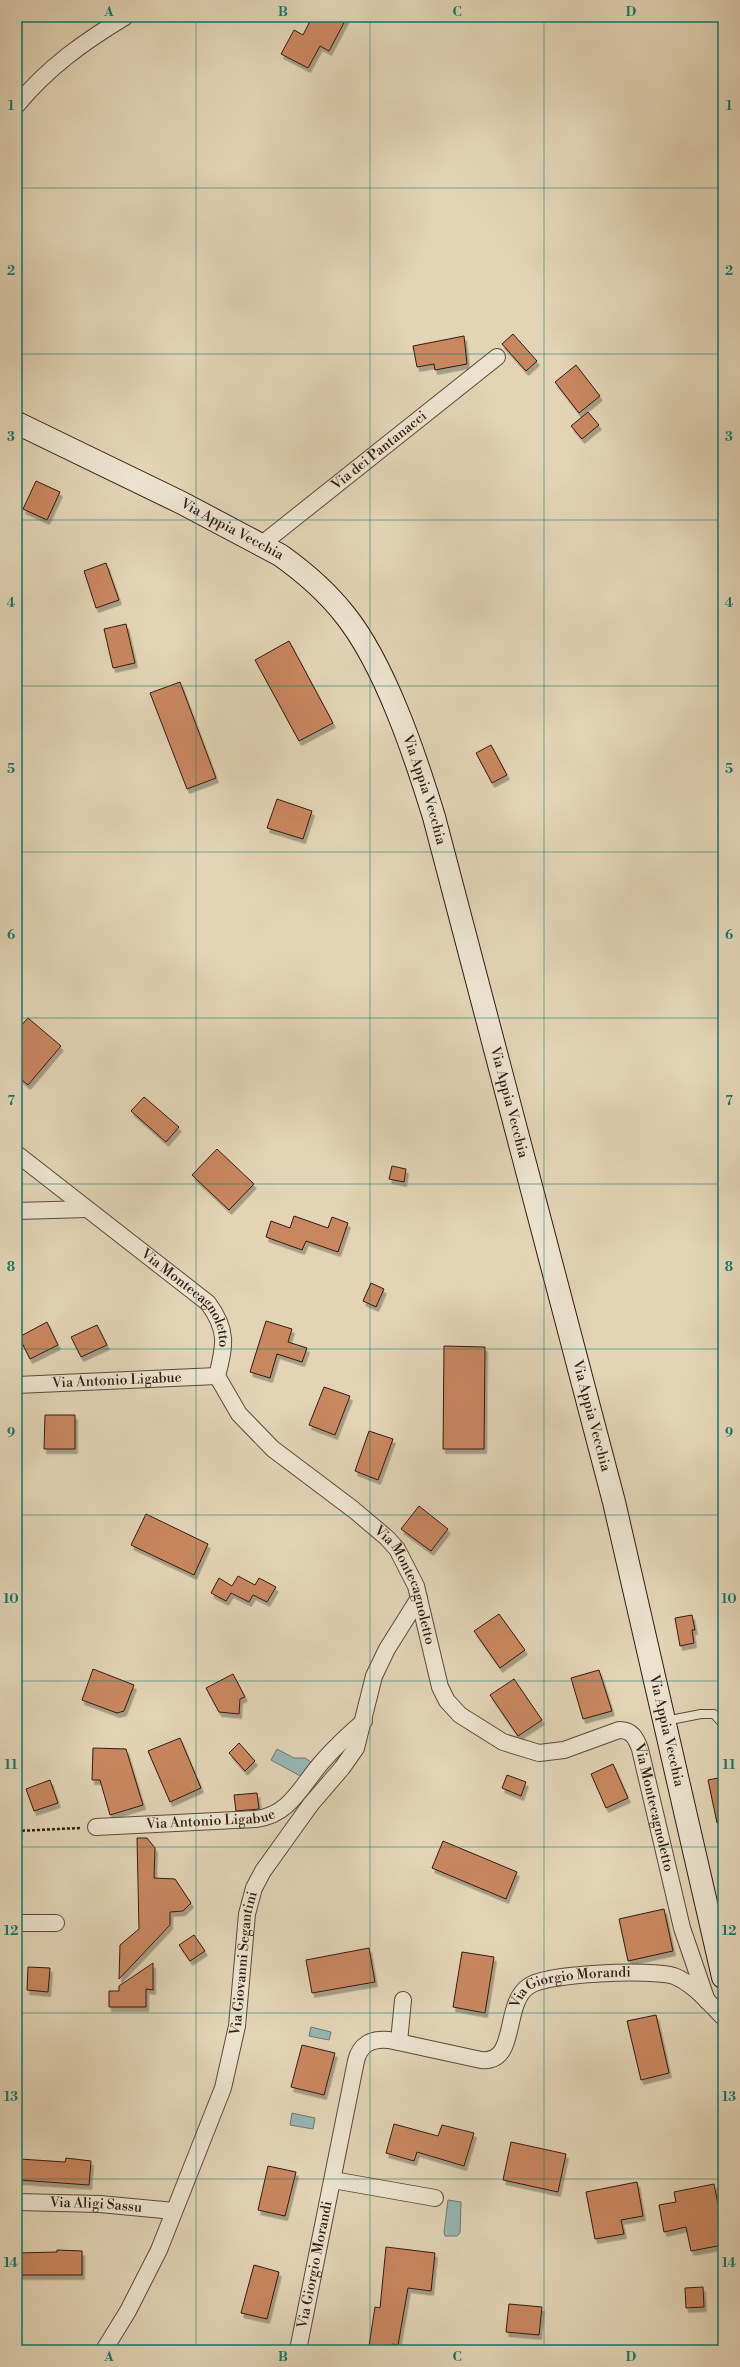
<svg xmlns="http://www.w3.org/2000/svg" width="740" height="2367" font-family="'Libre Bodoni',serif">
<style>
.water{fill:#96b7b4;stroke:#6e7973}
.building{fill:#c98761;stroke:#321b11;filter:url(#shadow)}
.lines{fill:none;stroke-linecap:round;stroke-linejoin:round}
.service-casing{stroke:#5e493a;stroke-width:10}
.minor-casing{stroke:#5e493a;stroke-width:18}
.secondary-casing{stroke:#321b11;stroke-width:24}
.path{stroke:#321b11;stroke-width:2.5;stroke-dasharray:3 2;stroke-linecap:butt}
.service{stroke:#ece3cf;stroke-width:8}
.minor{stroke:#ece3cf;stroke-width:16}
.secondary{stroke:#ece3cf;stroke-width:22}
.grid{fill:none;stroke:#0f766e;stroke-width:1;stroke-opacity:0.55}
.labels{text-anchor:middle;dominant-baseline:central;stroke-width:3;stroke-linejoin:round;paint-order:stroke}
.street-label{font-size:14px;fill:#321b11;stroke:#ece3cf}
.neatline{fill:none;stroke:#0f766e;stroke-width:1.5}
.grid-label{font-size:13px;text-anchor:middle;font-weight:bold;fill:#0f766e}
</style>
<defs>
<filter id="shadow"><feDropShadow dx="2.5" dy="4.5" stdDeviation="0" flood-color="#0004"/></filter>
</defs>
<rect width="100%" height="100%" fill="#e2d4b5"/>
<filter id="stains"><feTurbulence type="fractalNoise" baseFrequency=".005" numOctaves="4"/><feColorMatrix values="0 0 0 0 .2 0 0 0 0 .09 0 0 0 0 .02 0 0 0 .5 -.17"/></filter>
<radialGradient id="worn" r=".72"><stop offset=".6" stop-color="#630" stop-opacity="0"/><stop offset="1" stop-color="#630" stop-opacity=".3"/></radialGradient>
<path class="water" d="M277,1749L294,1758H305L311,1762L312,1768L302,1777L271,1760Z
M311,2027L331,2032L329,2040L309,2036Z
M292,2113L315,2118L313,2129L290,2125Z
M448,2200L461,2202L460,2233L457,2236H445L444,2232Z"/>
<path class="building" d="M312,17H347L329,51L320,46L308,68L281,54L294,30L303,35Z
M513,334L537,361L526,371L502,344Z
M464,336L467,364L435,370L434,364L417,367L413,346Z
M576,365L600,396L579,413L555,382Z
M588,412L599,425L582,439L571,426Z
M36,481L60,492L47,520L23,509Z
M106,563L119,600L96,608L84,571Z
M126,624L135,663L113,668L104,629Z
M289,641L333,723L299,741L255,660Z
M180,682L216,778L187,789L150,693Z
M491,745L507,775L492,783L476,753Z
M277,799L312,811L303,839L267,828Z
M28,1018L61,1046L28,1085L17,1076V1030Z
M144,1097L179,1127L166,1142L131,1111Z
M217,1149L254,1184L229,1210L192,1175Z
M392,1166L406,1169L404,1182L389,1179Z
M294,1216L328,1228L332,1217L348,1223L338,1252L306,1241L302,1250L266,1237L271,1221L290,1228Z
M371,1283L384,1289L376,1307L363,1301Z
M266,1321L292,1329L288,1342L307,1348L302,1362L277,1354L270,1378L250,1372Z
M47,1322L58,1345L30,1359L19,1337Z
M97,1325L107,1345L81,1357L71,1337Z
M444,1346L485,1347L484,1449H443Z
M324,1387L350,1396L335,1435L309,1425Z
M45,1415H75V1449H44Z
M369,1431L393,1439L378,1480L355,1471Z
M419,1506L448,1529L431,1551L401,1529Z
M146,1514L208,1544L194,1575L131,1545Z
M238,1576L255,1585L259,1578L276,1587L267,1602L253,1595L249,1602L231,1593L226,1601L211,1593L219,1578L232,1586Z
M499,1614L525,1650L500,1668L474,1631Z
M692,1615L695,1630H692L694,1643L680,1646L675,1618Z
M93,1669L134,1685L124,1711L117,1713L82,1700Z
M599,1670L612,1711L583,1719L571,1678Z
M233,1674L245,1697L240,1699L239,1714L219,1712L206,1688Z
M514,1679L542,1720L518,1736L490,1695Z
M180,1738L201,1788L170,1802L148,1751Z
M239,1743L255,1761L245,1771L229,1753Z
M93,1748L126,1749L143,1805L110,1815L100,1780H92Z
M613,1764L628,1798L606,1808L591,1774Z
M507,1775L526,1782L521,1796L502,1788Z
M723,1777V1822L717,1823L708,1780Z
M50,1780L58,1803L34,1811L26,1789Z
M257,1793L259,1809L236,1811L234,1795Z
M137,1838H147L155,1848L154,1878L175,1879L191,1903L183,1911L170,1912V1925L119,1979L120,1945L139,1929Z
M443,1841L517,1872L506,1899L432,1868Z
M664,1909L673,1951L628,1961L619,1919Z
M194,1935L205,1951L190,1961L179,1945Z
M369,1948L375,1982L312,1993L306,1960Z
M462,1952L494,1957L485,2013L453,2007Z
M153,1963V1990L146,1989V2007H109V1991H119V1986Z
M28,1967L50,1968L48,1992L27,1990Z
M656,2015L669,2073L641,2080L627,2021Z
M302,2045L335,2053L324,2095L291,2087Z
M394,2124L438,2136L442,2125L474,2133L464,2166L417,2152L414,2161L386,2153Z
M511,2142L566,2154L558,2192L503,2180Z
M66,2158L91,2161L89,2185L19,2180L20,2159L65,2162Z
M268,2166L296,2172L285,2216L258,2210Z
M637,2182L643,2216L621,2220L624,2234L595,2239L586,2192Z
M714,2184L723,2229V2245L691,2251L686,2227L664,2232L659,2205L676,2202L674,2192Z
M386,2247L435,2253L431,2291L408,2288L398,2345L392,2344L391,2350L369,2346L375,2307L380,2308Z
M57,2250L82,2251V2275H17V2253L57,2252Z
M254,2265L279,2272L267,2319L241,2313Z
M703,2287L704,2307L686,2308L685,2288Z
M509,2304L542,2307L539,2335L506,2332Z"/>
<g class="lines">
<g class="service-casing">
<path id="service" d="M665,1721L701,1714H714L723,1724"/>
</g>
<g class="minor-casing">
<g id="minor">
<path d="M17,105C47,68 85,41 125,17"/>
<path id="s1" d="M262,544L497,357"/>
<path id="s2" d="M17,1154L208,1303C228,1330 225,1345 217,1376L239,1414L273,1449L354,1510L387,1538L397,1549L416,1586L440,1687L447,1701L460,1715L503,1742L539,1753L564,1750L619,1730C632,1730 636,1738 640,1749L682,1928L707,2001"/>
<path d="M17,1211L87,1209"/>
<path id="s3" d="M17,1385L217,1376"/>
<path id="s4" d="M96,1827L256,1819C290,1815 301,1786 322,1762C335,1747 349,1734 364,1721"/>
<path d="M17,1923H56"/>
<path d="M399,2042L403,2000"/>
<path d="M333,2180L435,2198"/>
<path id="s5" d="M17,2202L100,2204L174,2211"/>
<path id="s6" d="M104,2350L128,2311L159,2250L223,2088L237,2026L247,1914L254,1888L263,1871L311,1804L342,1768L356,1748L374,1676L387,1649L419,1598"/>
<path id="s7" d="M298,2350L356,2061C360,2044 372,2038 389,2040L481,2060C519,2064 502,2003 529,1986C547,1973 652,1969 674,1976C694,1984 708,2002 723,2017"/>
</g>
</g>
<g class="secondary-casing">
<g id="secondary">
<path id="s8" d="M17,423L182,503L280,555C304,572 327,592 345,615C385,665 415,755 434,817L614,1502L723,1977"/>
</g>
</g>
<path class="path" d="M17,1831L80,1828"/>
<use href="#service" class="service"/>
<use href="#minor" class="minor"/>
<use href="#secondary" class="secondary"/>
</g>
<path class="grid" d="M196,17V2350M370,17V2350M544,17V2350M17,188H723M17,354H723M17,520H723M17,686H723M17,852H723M17,1018H723M17,1184H723M17,1349H723M17,1515H723M17,1681H723M17,1847H723M17,2013H723M17,2179H723"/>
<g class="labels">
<g class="street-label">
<text stroke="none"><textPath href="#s1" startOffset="150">Via dei Pantanacci</textPath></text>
<text stroke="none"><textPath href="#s8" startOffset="240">Via Appia Vecchia</textPath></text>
<text stroke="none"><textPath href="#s8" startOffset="576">Via Appia Vecchia</textPath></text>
<text stroke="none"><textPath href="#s8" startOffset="900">Via Appia Vecchia</textPath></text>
<text stroke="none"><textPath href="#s2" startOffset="225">Via Montecagnoletto</textPath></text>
<text stroke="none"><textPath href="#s3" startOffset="100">Via Antonio Ligabue</textPath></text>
<text stroke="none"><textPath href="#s8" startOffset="1224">Via Appia Vecchia</textPath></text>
<text stroke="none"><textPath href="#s2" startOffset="608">Via Montecagnoletto</textPath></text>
<text stroke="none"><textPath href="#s8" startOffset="1548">Via Appia Vecchia</textPath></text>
<text stroke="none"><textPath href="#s2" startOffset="1015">Via Montecagnoletto</textPath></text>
<text stroke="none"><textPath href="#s4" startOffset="115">Via Antonio Ligabue</textPath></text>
<text stroke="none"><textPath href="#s6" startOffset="415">Via Giovanni Segantini</textPath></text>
<text stroke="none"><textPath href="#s7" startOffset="567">Via Giorgio Morandi</textPath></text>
<text stroke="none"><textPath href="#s5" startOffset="79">Via Aligi Sassu</textPath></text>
<text stroke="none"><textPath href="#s7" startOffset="87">Via Giorgio Morandi</textPath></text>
</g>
</g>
<rect width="740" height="2367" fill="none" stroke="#e2d4b5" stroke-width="44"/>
<rect x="22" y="22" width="696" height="2323" class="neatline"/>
<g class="grid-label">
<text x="109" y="16">A</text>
<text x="283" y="16">B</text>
<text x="457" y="16">C</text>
<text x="631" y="16">D</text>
<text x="11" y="110">1</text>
<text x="729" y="110">1</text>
<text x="11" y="275">2</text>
<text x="729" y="275">2</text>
<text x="11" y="441">3</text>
<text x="729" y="441">3</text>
<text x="11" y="607">4</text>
<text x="729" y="607">4</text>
<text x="11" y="773">5</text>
<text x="729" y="773">5</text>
<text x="11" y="939">6</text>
<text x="729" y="939">6</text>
<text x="11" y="1105">7</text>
<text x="729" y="1105">7</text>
<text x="11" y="1271">8</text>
<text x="729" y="1271">8</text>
<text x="11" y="1437">9</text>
<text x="729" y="1437">9</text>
<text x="11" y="1603">10</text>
<text x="729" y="1603">10</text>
<text x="11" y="1769">11</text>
<text x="729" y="1769">11</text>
<text x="11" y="1935">12</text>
<text x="729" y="1935">12</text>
<text x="11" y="2101">13</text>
<text x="729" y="2101">13</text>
<text x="11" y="2267">14</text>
<text x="729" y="2267">14</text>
<text x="109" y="2361">A</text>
<text x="283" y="2361">B</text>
<text x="457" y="2361">C</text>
<text x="631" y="2361">D</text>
</g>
<rect width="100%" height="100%" filter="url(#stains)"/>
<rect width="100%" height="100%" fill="url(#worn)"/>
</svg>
